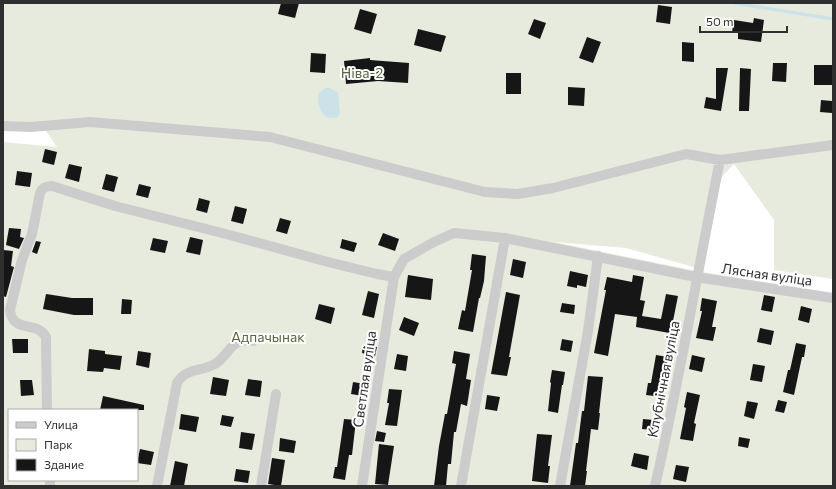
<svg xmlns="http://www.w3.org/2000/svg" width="836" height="489" font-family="Commissioner,sans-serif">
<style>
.green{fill:#e7ebde;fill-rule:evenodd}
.water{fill:#cce2e8}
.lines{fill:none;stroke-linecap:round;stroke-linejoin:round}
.stream{stroke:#cce2e8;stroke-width:3.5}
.building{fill:#161616}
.minor{stroke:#ccc;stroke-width:10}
.labels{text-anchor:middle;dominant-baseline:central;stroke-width:4;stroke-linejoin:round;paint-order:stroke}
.park-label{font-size:14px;fill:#586641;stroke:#fff}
.street-label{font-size:14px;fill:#2f2f2f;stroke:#fff}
</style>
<rect width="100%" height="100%" fill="#fff"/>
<path class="green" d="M3,3H833V279L774,270V220L734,164L712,187L697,268L626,248L554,242L697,271L833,294V486H3V142L57,147L42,125L3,124ZM9,410H137V480H9Z"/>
<path class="water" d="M325,88H329L338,92L340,113L338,117C326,120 322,116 319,105C318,100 317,97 320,92C322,91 324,89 325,88Z"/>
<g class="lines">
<path class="stream" d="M735,3L833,19"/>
</g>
<path class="building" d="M281,3H299L295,18L278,14Z
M658,5L672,7L670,24L656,22Z
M360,9L377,14L371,34L354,29Z
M754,18L764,20L761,42L738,39V33L732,32L734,20L753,23Z
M534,19L546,23L540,39L528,34Z
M418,29L446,36L441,52L414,45Z
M587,37L601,42L593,63L579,58Z
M682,42L694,43V62L682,61Z
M311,53L326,54L325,73L310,72Z
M370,58V60L409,63L408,83L378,81L346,84L344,61Z
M773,63H787L786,82L772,81Z
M814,65H832V85H814Z
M716,68H728L721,111L704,108L706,97L716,99Z
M740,68L751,69L749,111H739Z
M506,73H521V94H506Z
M568,87L585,88L584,106L568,105Z
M821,100L832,101V113L820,112Z
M45,149L57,152L54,165L42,162Z
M69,164L82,167L79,182L65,178Z
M17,171L32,173L30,187L15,185Z
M106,174L118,177L114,192L102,189Z
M139,184L151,187L148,198L136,195Z
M199,198L210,201L207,213L196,210Z
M235,206L247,209L243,224L231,221Z
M280,218L291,221L287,234L276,231Z
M9,228L21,229L20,237L24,238L19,249L6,245Z
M383,233L399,239L395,251L378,245Z
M190,237L203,240L200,255L186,252Z
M153,238L168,241L165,253L150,250Z
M342,239L357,243L354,252L340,248Z
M36,241L41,242L37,254L32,252Z
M3,250L13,251L11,266L14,267L6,297L3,296Z
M472,254L486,256L484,281L480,298H479L473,332L458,329L462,310L465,311L472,270H470Z
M513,259L526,262L523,278L510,275Z
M570,271L588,275L586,287L577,285V288L567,286Z
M408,275L433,279L431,300L405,297Z
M633,275L644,277L640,300L645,301L642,316L661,319L666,294L678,296L673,321L676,322L675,334L636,327L637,317L615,314L608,356L594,353L606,290H604L607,277L632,282Z
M368,291L379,294L374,318L362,315Z
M506,292L520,295L509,357H511L507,376L491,374Z
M46,294L72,298H93V315H74L43,309Z
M764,295L775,297L772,312L761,310Z
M702,298L717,301L712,327H716L713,341L696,338L702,311H700Z
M122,299L132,300L131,314H121Z
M562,303L575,305L574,314L560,312Z
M319,304L335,308L331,324L315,319Z
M801,306L812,309L809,323L798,320Z
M404,317L419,323L414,336L399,330Z
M760,328L774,331L771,345L757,342Z
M12,339H28V353H13Z
M562,339L573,341L571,352L560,350Z
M796,343L806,345L804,357H802L794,395L783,392L788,370H790Z
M363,345L377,347L375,356L362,353Z
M89,349L105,351V354L122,356L120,370L104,368L103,372L87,371Z
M138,351L151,353L149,368L136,365Z
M454,351L470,354L466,379L471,380L467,406L461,404L456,432H454L451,464H448L446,486H434L439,446L445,414H447L456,364L452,363Z
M397,354L408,356L406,371L394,369Z
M656,355L668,357L666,370H665L662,397L646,395L648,383H651Z
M692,355L705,358L702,372L689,369Z
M753,364L765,366L762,382L750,380Z
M552,370L565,372L563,385H562L558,413L548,411L551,383L550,382Z
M588,376L603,377L599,413H600L598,430L591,429L586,471H587L585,486H570L576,443H578L582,411H584Z
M213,377L229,380L226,396L210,394Z
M248,379L262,381L260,397L245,395Z
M20,380H32L34,395L21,396Z
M353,382L365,384L363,396L351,394Z
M389,389L402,390L397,426L385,425L389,403H387Z
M687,392L700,395L694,423L696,424L693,441L680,439L686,408L684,407Z
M487,395L500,397L497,411L485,409Z
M103,396L144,405V410H100Z
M778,400L787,402L784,413L775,411Z
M747,401L758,403L754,419L744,416Z
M181,414L199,417L196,432L179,429Z
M222,415L234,417L231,427L220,425Z
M344,419L356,420L352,455H349L345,480L333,478L335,467H337Z
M643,419L654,420L653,430L642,429Z
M377,431L386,433L384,442L375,441Z
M241,432L255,434L252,450L239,448Z
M537,434L552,435L548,466H550L548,483L532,481Z
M739,437L750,439L748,448L738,446Z
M280,438L296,441L294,453L279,451Z
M379,444L394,446L388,485L375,484Z
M140,449L154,452L151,465L137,463Z
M634,453L649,456L647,470L631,466Z
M272,458L285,460L281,486L268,484Z
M175,461L188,464L184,486H170Z
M676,465L689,467L686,482L673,479Z
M236,469L250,471L248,483L234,481Z"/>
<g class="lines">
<path class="minor" d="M3,126L31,127L90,122L270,137L485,192L518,194L553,188L686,154L720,160L833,145
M47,410L46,337C37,320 13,334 10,310L22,260L32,234L40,193C42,188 45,186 52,186L115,206L226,234L328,262L377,274L394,277
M50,480V486
M157,486L177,383C187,367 201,372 215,364C224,359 228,348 237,343C242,340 248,340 253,341
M261,486L276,394
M362,486L394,277L404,259L432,243L454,233L505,238L696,277L833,298
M461,486L505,238
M560,486L588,331L598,256
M655,486C680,378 698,268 720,160"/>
</g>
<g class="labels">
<g class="park-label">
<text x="362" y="72">Ніва-2</text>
<text x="268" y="336">Адпачынак</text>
</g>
<g class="street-label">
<text transform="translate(767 274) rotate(8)">Лясная вуліца</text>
<text transform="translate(364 379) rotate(-82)">Светлая вуліца</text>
<text transform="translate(663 379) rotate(-79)">Клубнічная вуліца</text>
</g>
</g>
<rect width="836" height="489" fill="none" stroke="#2f2f2f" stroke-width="8"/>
<rect x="8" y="409" width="130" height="72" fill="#ffffff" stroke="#acacac"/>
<rect x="16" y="422" width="20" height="6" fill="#cccccc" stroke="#acacac"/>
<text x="44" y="429" font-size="12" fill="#2f2f2f">Улица</text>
<rect x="16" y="439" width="20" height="12" fill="#e7ebde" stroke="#acacac"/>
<text x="44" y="449" font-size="12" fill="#2f2f2f">Парк</text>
<rect x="16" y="459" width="20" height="12" fill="#161616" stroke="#acacac"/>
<text x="44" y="469" font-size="12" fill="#2f2f2f">Здание</text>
<path d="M700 26v6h87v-6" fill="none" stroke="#2f2f2f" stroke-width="2"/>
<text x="706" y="26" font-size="12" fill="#2f2f2f" stroke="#ffffff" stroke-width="3" paint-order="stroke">50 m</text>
</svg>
